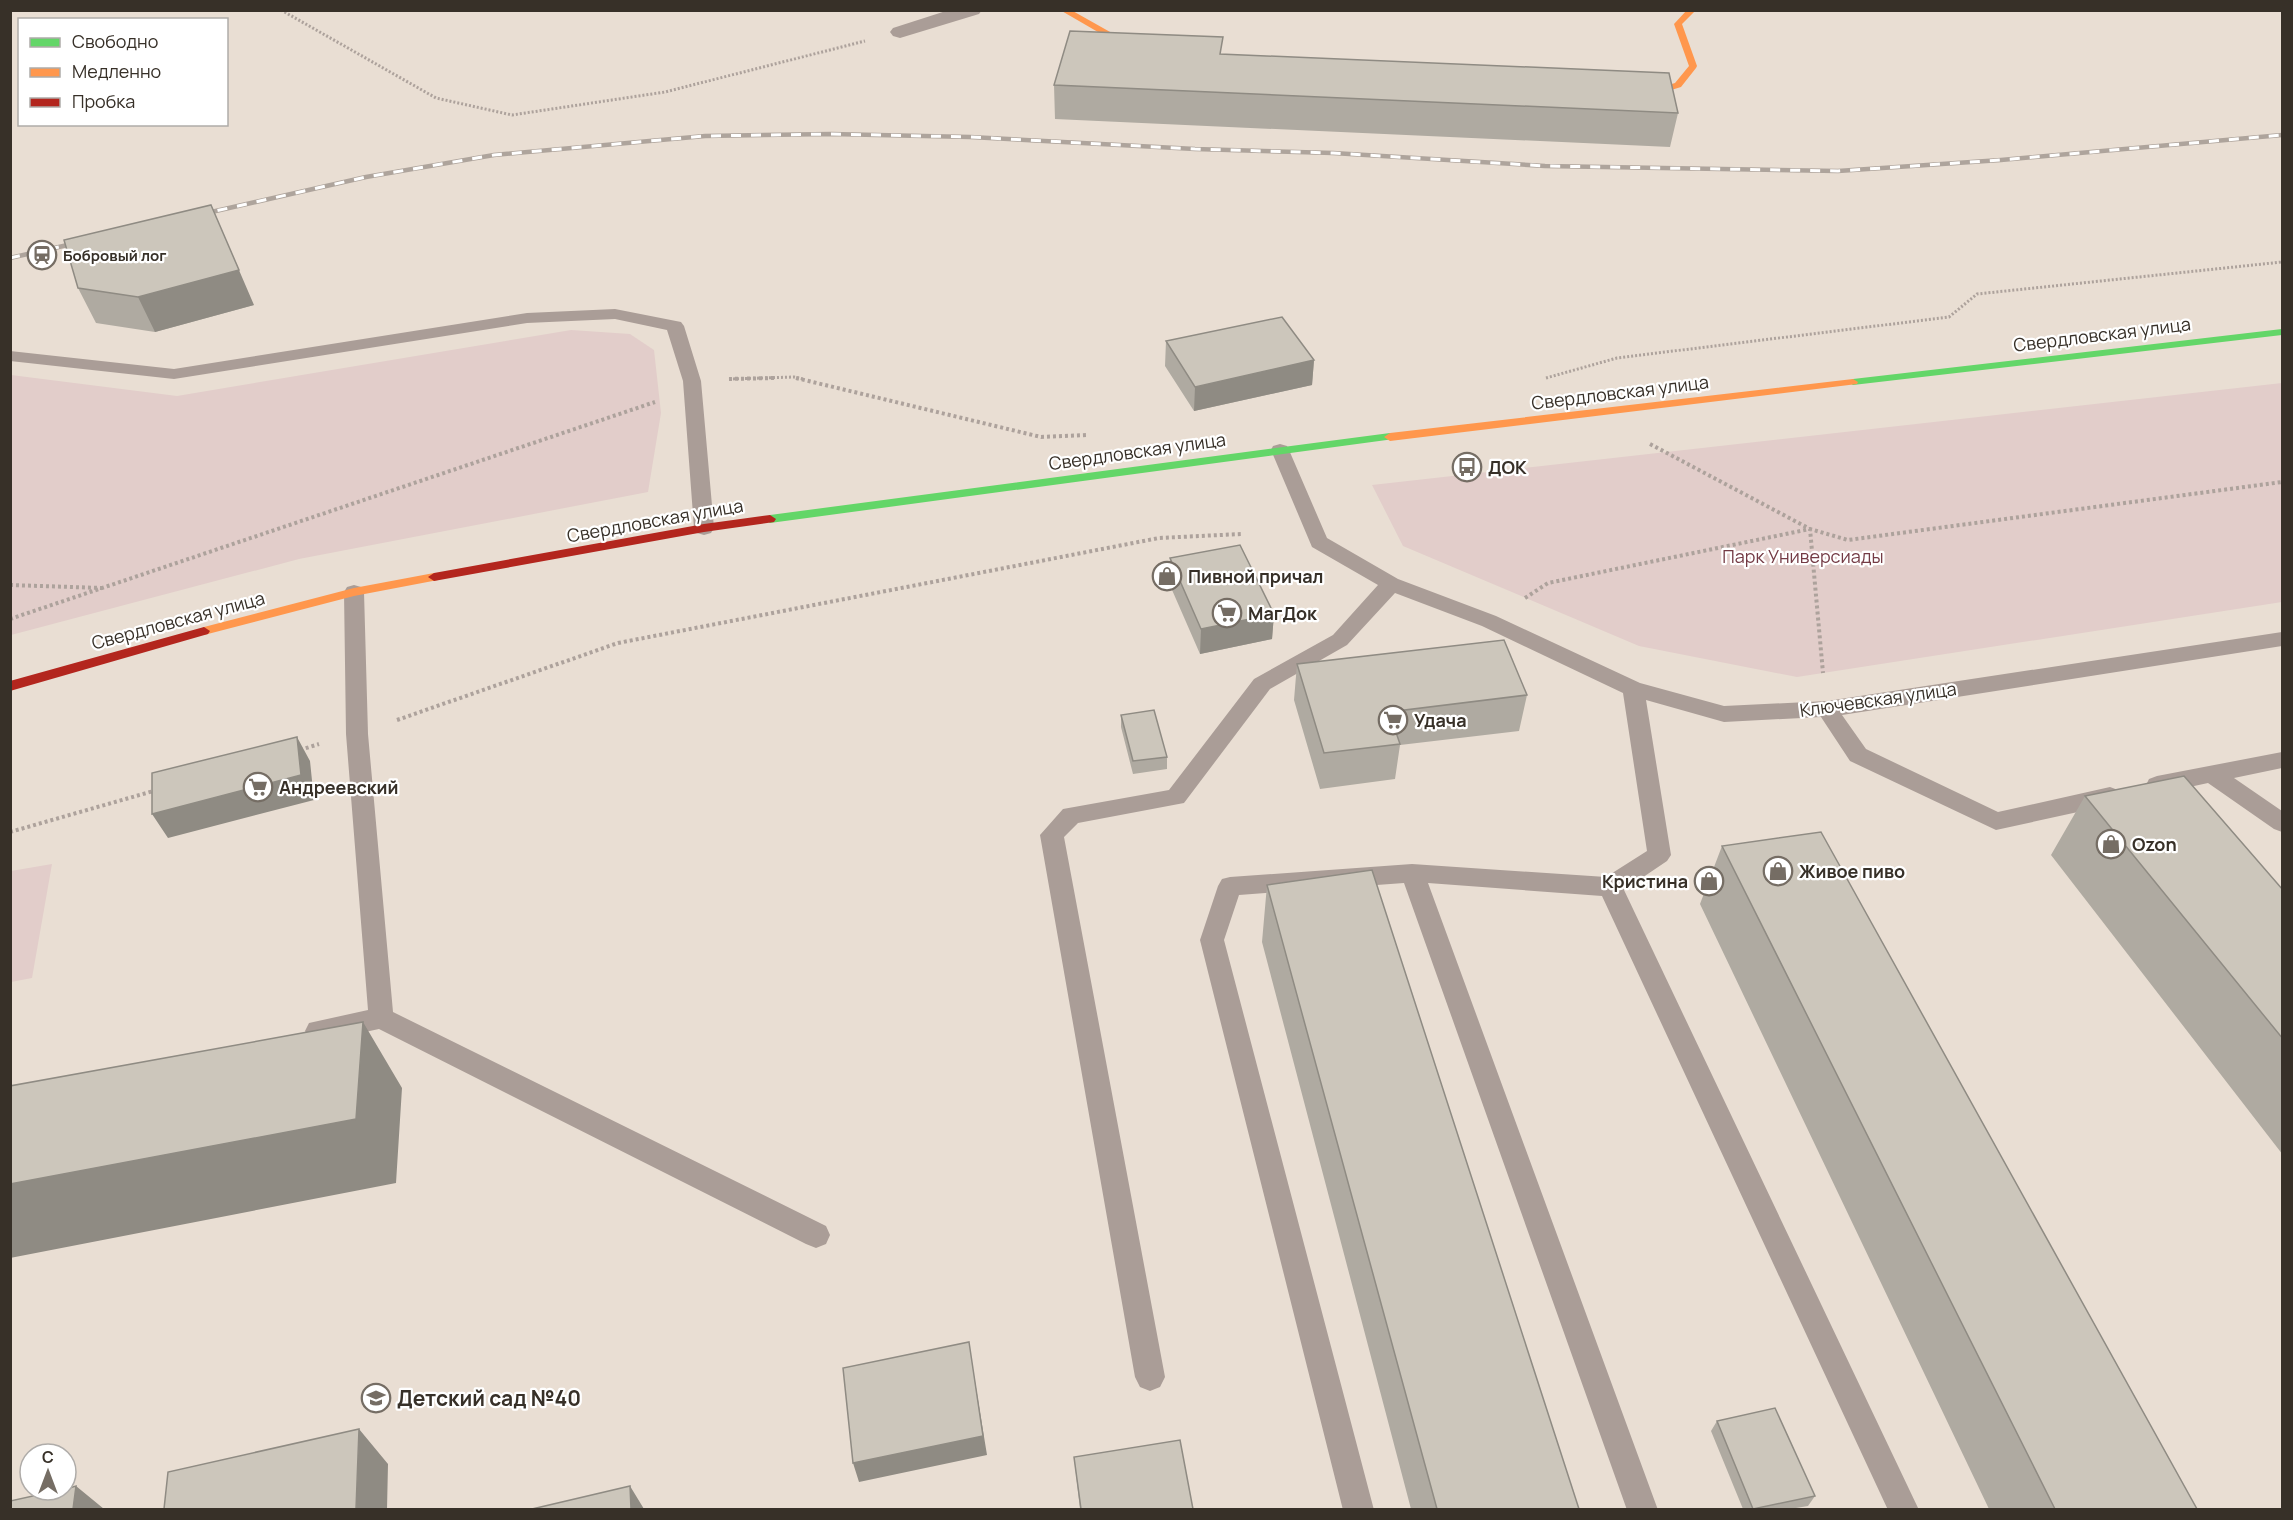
<svg xmlns="http://www.w3.org/2000/svg" width="2293" height="1520" font-family="Manrope,sans-serif">
<style>
.green{fill:#e2cdca}
.lines{fill:none;stroke-linecap:round;stroke-linejoin:round}
.path-far1{stroke:#ada29c;stroke-width:3;stroke-dasharray:2 2;stroke-linecap:butt}
.path{stroke:#ada29c;stroke-width:4;stroke-dasharray:3 3;stroke-linecap:butt}
.lane{fill:#aa9d97;fill-rule:evenodd}
.street{fill:#aa9d97;fill-rule:evenodd}
.fast{fill:#63d668;fill-rule:evenodd}
.slow{fill:#ff974d;fill-rule:evenodd}
.jam{fill:#b3261e;fill-rule:evenodd}
.rail-casing{stroke:#aea49c;stroke-width:4.5}
.rail{stroke:#fff;stroke-width:3;stroke-dasharray:10;stroke-linecap:butt}
.wall{fill:#afaaa1}
.shaded-wall{fill:#8f8b83}
.building{fill:#ccc6bb;stroke:#8f8b83;stroke-width:1.5}
.labels{text-anchor:middle;dominant-baseline:central;stroke-width:4.5;stroke-linejoin:round;paint-order:stroke}
.far-poi-label{font-size:15px;font-weight:bold;fill:#373028;stroke:#fff;text-anchor:start}
.street-label{font-size:18px;fill:#373028;stroke:#fff}
.poi-label{font-size:18px;font-weight:bold;fill:#373028;stroke:#fff;text-anchor:start}
.park-label{font-size:18px;fill:#743b45;stroke:#fff}
.near-poi-label{font-size:21px;font-weight:bold;fill:#373028;stroke:#fff;text-anchor:start}
</style>
<rect width="100%" height="100%" fill="#e9ded3"/>
<path class="green" d="M571,330L630,334L654,350L661,413L648,492L299,559L11,635V375L177,396Z
M2282,383V602L1797,677L1639,646L1403,546L1372,485Z
M52,864L32,978L11,982V871Z"/>
<g class="lines">
<path class="path-far1" d="M281,10L436,98L512,115L665,92L865,41
M1546,378L1617,358L1949,317L1977,294L2282,262
M729,379L794,377L803,379"/>
<path class="path" d="M796,378L1041,437L1086,435
M729,379L775,378
M1650,444L1810,529L1823,673
M10,585L102,588
M1525,598L1548,583L1810,529L1848,540L2282,482
M10,619L655,402
M397,720L618,643L1159,538L1241,534
M300,750L319,744
M10,832L157,790"/>
<path class="lane" d="M615,309L681,322L684,326L701,381L714,528L711,533L704,535L697,533L694,528L683,381L667,330L615,319L527,323L174,379L10,361V351L174,369L527,313Z
M1280,444L1287,446L1289,450L1327,538L1398,579L1496,616L1640,683L1724,706L1827,701L2282,632V646L1842,715L1866,749L1998,812L2110,787L2118,790L2121,796L2118,802L2110,805L1996,830L1850,761L1821,717L1724,722L1646,700L1671,855L1667,861L1624,890L1919,1510H1888L1602,896L1428,883L1658,1510H1627L1404,883L1239,895L1224,940L1374,1510H1343L1200,940L1218,886L1222,879L1230,877L1412,864L1606,877L1647,851L1623,693L1482,626L1395,593L1347,645L1270,689L1184,803L1078,823L1064,837L1165,1377L1160,1387L1150,1391L1140,1387L1135,1377L1040,835L1063,809L1169,790L1254,679L1333,635L1378,585L1312,547L1271,450L1273,446Z
M354,585L361,587L364,592L368,734L393,1012L826,1226L830,1235L826,1244L816,1248L806,1244L379,1029L318,1042L309,1039L305,1031L309,1023L368,1010L346,734L344,592L347,587Z
M2282,752V768L2234,778L2282,811V832L2274,829L2208,783L2157,794L2149,791L2146,785L2149,779L2157,776Z"/>
<path class="street" d="M949,10H982L979,14L900,38L893,36L890,32L893,28Z"/>
<path class="fast" d="M2282,329V335L1853,385L1848,382L1853,379Z
M1390,433L1394,435V439L770,523L764,519L770,515Z"/>
<path class="slow" d="M1060,10H1071L1135,46L1149,51L1145,54L1129,50Z
M1687,10H1696L1682,24L1697,66L1696,68L1681,87L1645,98L1626,96V92H1645L1675,83L1689,66L1674,24Z
M1853,379L1858,382L1857,384L1390,441L1384,437L1390,433Z
M434,573L438,574L440,577L438,580L354,596L204,635L198,631L204,627L354,588Z"/>
<path class="jam" d="M770,515L776,519L774,522L704,532L434,581L428,577L434,573L704,524Z
M204,627L210,631L208,634L10,691V681Z"/>
<g class="rail-casing">
<path id="rail" d="M198,215L366,177L494,155L705,136L831,134L970,137L1195,149L1333,153L1545,166L1838,171L2001,160L2282,135
M10,258L81,242"/>
</g>
<use href="#rail" class="rail"/>
</g>
<path class="wall" d="M1222,54L1678,113L1670,147L1055,119L1054,85Z
M78,288L254,305L155,332L96,323Z
M1166,341L1314,360L1312,385L1194,411L1165,366Z
M1170,558L1274,614L1272,639L1200,654L1169,583Z
M1297,664L1527,695L1519,731L1400,745L1395,779L1320,789L1294,700Z
M1121,715L1167,757V769L1133,774L1121,727Z
M2085,796L2283,890V1155L2051,855Z
M1722,846L2197,1509H1989L1700,904Z
M1267,885L1579,1509H1411L1262,942Z
M1717,1421L1815,1496L1808,1506L1790,1509H1743L1711,1431Z
M1074,1457L1193,1509H1080Z"/>
<path class="shaded-wall" d="M211,205L254,305L155,332L138,297Z
M1314,360L1312,385L1194,411L1195,387Z
M1274,614L1272,639L1200,654L1201,629Z
M297,737L310,761L314,800L168,838L152,814Z
M363,1022L402,1088L396,1183L10,1258V1184Z
M972,1363L987,1455L859,1482L853,1463Z
M359,1429L388,1464L387,1509H356Z
M76,1486L104,1509H73Z
M630,1486L644,1509H631Z"/>
<path class="building" d="M1070,31L1223,37L1220,54L1669,73L1678,113L1054,85Z
M211,205L239,270L138,297L78,288L64,240Z
M1282,317L1314,360L1195,387L1166,341Z
M1240,545L1274,614L1201,629L1170,558Z
M1504,640L1527,695L1389,712L1400,744L1324,753L1297,664Z
M1154,710L1167,757L1133,761L1121,715Z
M297,737L301,775L152,814V773Z
M2184,776L2283,890V1039L2085,796Z
M1821,832L2197,1509H2055L1722,846Z
M1372,870L1579,1509H1437L1267,885Z
M363,1022L356,1119L10,1184V1086Z
M969,1342L983,1436L853,1463L843,1368Z
M1775,1408L1815,1496L1753,1509L1717,1421Z
M359,1429L356,1509H164L168,1472Z
M1180,1440L1193,1509H1081L1074,1457Z
M76,1486L73,1509H10V1501L60,1490H66V1489Z
M630,1486L631,1509H532Z"/>
<defs>
<g id="station-ring" transform="scale(1.5)"><circle r="9.5" fill="#fff" stroke="#756d64" stroke-width="1.5"/><path d="M-3-6H3Q5-6 5-4V2Q5 4 3 4L4.5 6H3L1.5 4h-3L-3 6H-4.5L-3 4Q-5 4-5 2V-4Q-5-6-3-6ZM-3.5-4v3h7v-3ZM-3.5 1v1.5H-2V1ZM2 1v1.5H3.5V1Z" fill="#756d64"/></g>
<g id="bus-ring" transform="scale(1.5)"><circle r="9.5" fill="#fff" stroke="#756d64" stroke-width="1.5"/><path d="M-5-6H5V4H4V6H2V4H-2V6H-4V4H-5ZM-3.5-4V0h7V-4ZM-3.5 1.2v1.5H-2V1.2ZM2 1.2v1.5H3.5V1.2Z" fill="#756d64"/></g>
<g id="shop-ring" transform="scale(1.5)"><circle r="9.5" fill="#fff" stroke="#756d64" stroke-width="1.5"/><path d="M-5-2.5h2.3a2.7 3.5 0 0 1 5.4 0H5L5.5 6h-11ZM-1.5-2.5h3a1.5 2.3 0 0 0-3 0Z" fill="#756d64"/></g>
<g id="supermarket-ring" transform="scale(1.5)"><circle r="9.5" fill="#fff" stroke="#756d64" stroke-width="1.5"/><path d="M-6-5.5h2.5l.6 2H6L4.5 2H-2.5L-4.4-4H-6ZM-1.5 3.2a1.3 1.3 0 1 0 .1 0ZM3 3.2a1.3 1.3 0 1 0 .1 0Z" fill="#756d64"/></g>
<g id="school-ring" transform="scale(1.5)"><circle r="9.5" fill="#fff" stroke="#756d64" stroke-width="1.5"/><path d="M0-5L7-2L0 1L-7-2ZM-4 1L0 2.5L4 1V4Q0 6-4 4Z" fill="#756d64"/></g>
</defs>
<g fill-rule="evenodd">
<use href="#station-ring" x="42" y="255"/>
<use href="#bus-ring" x="1467" y="467"/>
<use href="#shop-ring" x="1167" y="576"/>
<use href="#supermarket-ring" x="1227" y="613"/>
<use href="#supermarket-ring" x="1393" y="720"/>
<use href="#supermarket-ring" x="258" y="787"/>
<use href="#shop-ring" x="2111" y="844"/>
<use href="#shop-ring" x="1778" y="871"/>
<use href="#shop-ring" x="1709" y="881"/>
<use href="#school-ring" x="376" y="1398"/>
</g>
<g class="labels">
<g class="far-poi-label">
<text x="63" y="255">Бобровый лог</text>
</g>
<g class="street-label">
<text transform="translate(2102 334) rotate(-7)">Свердловская улица</text>
<text transform="translate(1620 392) rotate(-7)">Свердловская улица</text>
<text transform="translate(1137 451) rotate(-8)">Свердловская улица</text>
<text transform="translate(655 520) rotate(-10)">Свердловская улица</text>
<text transform="translate(178 620) rotate(-15)">Свердловская улица</text>
<text transform="translate(1878 699) rotate(-8)">Ключевская улица</text>
</g>
<g class="poi-label">
<text x="1488" y="467">ДОК</text>
<text x="1188" y="576">Пивной причал</text>
<text x="1248" y="613">МагДок</text>
<text x="1414" y="720">Удача</text>
<text x="279" y="787">Андреевский</text>
<text x="2132" y="844">Ozon</text>
<text x="1799" y="871">Живое пиво</text>
<text x="1688" y="881" text-anchor="end">Кристина</text>
</g>
<g class="park-label">
<text x="1803" y="556">Парк Универсиады</text>
</g>
<g class="near-poi-label">
<text x="397" y="1398">Детский сад №40</text>
</g>
</g>
<rect width="2293" height="1520" fill="none" stroke="#373028" stroke-width="24"/>
<rect x="18" y="18" width="210" height="108" fill="#ffffff" stroke="#afaca9" stroke-width="1.5"/>
<rect x="30" y="38" width="30" height="9" fill="#63d668" stroke="#afaca9" stroke-width="1.5"/>
<text x="72" y="48" font-size="18" fill="#373028">Свободно</text>
<rect x="30" y="68" width="30" height="9" fill="#ff974d" stroke="#afaca9" stroke-width="1.5"/>
<text x="72" y="78" font-size="18" fill="#373028">Медленно</text>
<rect x="30" y="98" width="30" height="9" fill="#b3261e" stroke="#afaca9" stroke-width="1.5"/>
<text x="72" y="108" font-size="18" fill="#373028">Пробка</text>
<g transform="translate(48 1472)"><circle r="28" fill="#ffffff" stroke="#afaca9" stroke-width="1.5"/>
<path d="M0-4.5L10 22L0 15L-10 22Z" fill="#756d64"/>
<text y="-9" font-size="16" font-weight="bold" text-anchor="middle" fill="#373028">С</text>
</g>
</svg>
